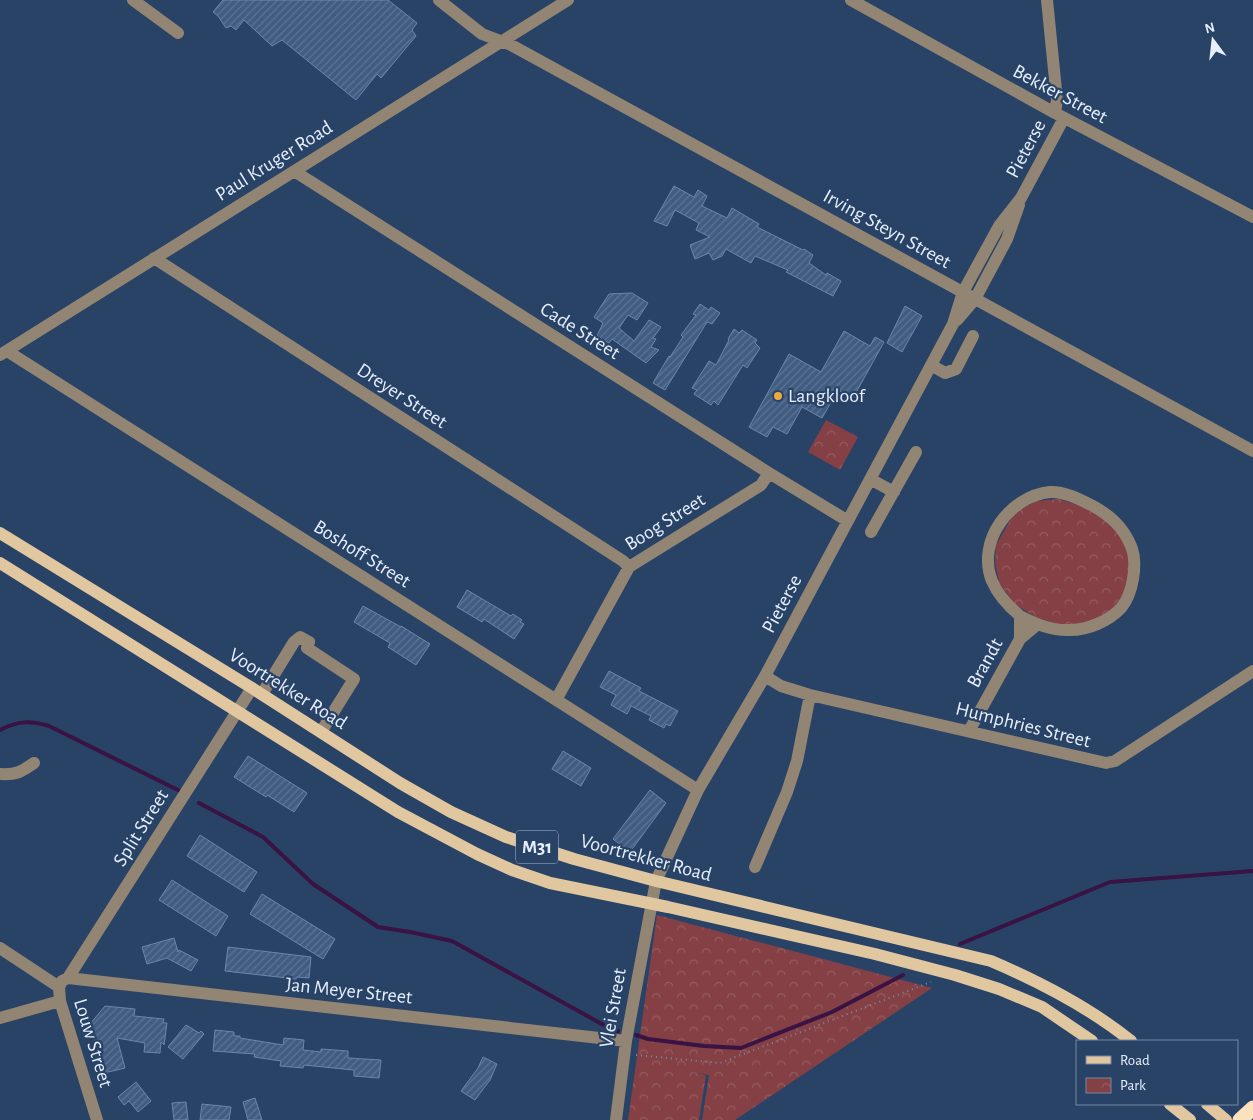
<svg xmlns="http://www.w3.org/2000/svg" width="1253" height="1120" font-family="'Alegreya Sans',sans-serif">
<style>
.park{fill:url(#park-crowns)}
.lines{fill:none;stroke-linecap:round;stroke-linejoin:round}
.stream{stroke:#381344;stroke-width:4}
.building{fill:url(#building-hatch);stroke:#6986ae}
.path{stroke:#788ba6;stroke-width:2;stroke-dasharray:1 4;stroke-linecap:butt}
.minor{stroke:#928573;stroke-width:12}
.major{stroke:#e1c7a0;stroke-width:12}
.highway{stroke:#fbe1bd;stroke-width:15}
.poi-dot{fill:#ebaa39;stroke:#294367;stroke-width:2}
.labels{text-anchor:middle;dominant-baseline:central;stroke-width:4.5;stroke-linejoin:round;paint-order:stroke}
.shield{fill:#294367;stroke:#adbbd0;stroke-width:1}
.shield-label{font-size:19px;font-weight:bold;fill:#e6effd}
.street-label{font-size:20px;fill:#e6effd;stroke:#294367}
.poi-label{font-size:20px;fill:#e6effd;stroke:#294367;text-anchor:start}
</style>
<defs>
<pattern id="park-crowns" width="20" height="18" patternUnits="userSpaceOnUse" patternTransform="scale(1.25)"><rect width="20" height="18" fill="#844045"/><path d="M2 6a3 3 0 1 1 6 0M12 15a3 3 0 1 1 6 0" fill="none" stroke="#955c61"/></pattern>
<pattern id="building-hatch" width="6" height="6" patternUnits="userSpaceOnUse" patternTransform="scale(1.25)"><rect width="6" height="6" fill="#415c81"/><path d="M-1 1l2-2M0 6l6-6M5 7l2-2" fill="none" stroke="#5c7494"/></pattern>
</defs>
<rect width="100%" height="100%" fill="#294367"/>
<path class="park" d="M826,420L858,437L840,470L808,452Z
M1059,499L1081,506L1110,523L1127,544L1132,569L1125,592L1110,613L1097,620L1069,626L1056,624L1036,617L1014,604L999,582L995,563L996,545L1012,517L1023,508L1037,501Z
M657,915L932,988L735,1120H702L709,1075L688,1071L706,1075L699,1120H628Z"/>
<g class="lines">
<path class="stream" d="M0,730C18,721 30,720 49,726L180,791
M199,803L263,837L313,884L378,927L410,932L452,941L609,1028L618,1031
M960,944L1110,882L1253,871
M636,1035L648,1039L704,1046L741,1048L832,1012L903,975"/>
</g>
<path class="building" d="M223,0H388L417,23L412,30L416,36L381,78L377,74L356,100L282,40L272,46L244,20L236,30L231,26L226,28L218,16L213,12Z
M674,186L694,197L698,190L707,196L702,206L727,218L732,208L759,224L757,227L803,250L804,249L813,255L809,263L826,275L827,273L841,281L833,296L786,272L788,270L755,256L751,263L726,249L722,256L713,260L709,253L695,259L690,245L710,237L696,230L699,223L675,210L667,226L654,221Z
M632,293L648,303L637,320L628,315L619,328L634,341L649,320L661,327L653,338L656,339L651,347L659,350L646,363L612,339L609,343L597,336L603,323L594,317L609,294Z
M700,304L709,310L711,307L720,313L712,324L707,322L665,390L653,383L669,356L670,357L683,337L681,335L696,315L693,314Z
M905,306L922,316L902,352L887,343Z
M734,329L739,333L742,330L757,340L755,343L760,348L747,368L743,365L718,405L714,401L711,405L694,394L697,390L692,388L709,361L716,365L729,340L728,339Z
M844,331L870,346L875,337L884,342L853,398L838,390L822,418L802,407L787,434L773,427L767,437L749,427L789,354L821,372Z
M467,590L511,616L513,614L522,620L520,622L524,624L514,639L484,619L482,622L457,607Z
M363,606L401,627V626L430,644L416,665L388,647L390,643L354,622Z
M609,671L641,688L639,691L678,711L670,726L666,724L664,728L649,720L651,716L631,706L627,714L611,705L616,695L600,687Z
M563,751L591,768L581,786L552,769Z
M248,756L307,793L294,812L267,795L266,797L234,777Z
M650,790L666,803L630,852L613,839Z
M200,835L257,872L244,892L187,856Z
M172,880L228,916L216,936L159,900Z
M262,894L335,939L323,959L250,914Z
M174,938L178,952L179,950L198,960L191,971L167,958L147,964L142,947Z
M228,947L311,957L309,978L297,977L296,979L225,971Z
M105,1006L135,1009L134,1016L164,1019L163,1023H167L164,1045L161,1042L160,1053L144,1052L145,1043L117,1038L125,1068L104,1073L90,1024Z
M186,1025L199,1033L201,1031L204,1034L183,1059L168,1047Z
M215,1030L234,1032V1036H240V1038L283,1045L284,1038L304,1040L303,1050L321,1052V1049L348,1051V1058L381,1060L379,1078L354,1076V1070L304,1065L303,1068L280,1066L281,1061L254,1057L255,1054L213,1051Z
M483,1057L497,1064L490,1080L475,1100L461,1091L478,1068Z
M136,1082L151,1101L138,1112L129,1101L124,1105L118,1097Z
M255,1098L262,1120H248L243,1102Z
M186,1102L188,1120H174L172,1103Z
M202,1104L231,1107L229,1120H200Z"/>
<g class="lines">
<path class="path" d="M636,1055L720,1063L931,982"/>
<path class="minor" d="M133,0L178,33
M439,0L482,34L511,45L1253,451
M851,0L1055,113L1253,217
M1047,0L1057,100L1055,113
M294,171L769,473L848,521
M154,258L623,561L629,567
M957,320L975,299L1007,239L1019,205
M7,351L698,790
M0,355L568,0
M931,365L945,373L956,369L973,336
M870,479L894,492
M871,532L916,452
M1020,639V616C1008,606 998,595 992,581C976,541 1010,496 1050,492C1064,491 1081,500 1093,506C1111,516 1123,527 1131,546C1138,563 1133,594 1121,608C1109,621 1088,630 1070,630C1052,631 1036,624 1020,616
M765,676L781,686L810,695L1106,763L1115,761L1253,671
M262,694L294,642L300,637L309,642L307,648L354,679L321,732
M556,700L629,567L761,485L769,473
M969,731L1020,639L1038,624
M0,774C16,775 21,772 34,763
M755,867L787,792L797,761L810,695
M0,948L59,987
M68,978L626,1041
M59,987L62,981L68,978L252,688
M59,987L60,1001L97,1120
M0,1018L60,1001
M616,1120L626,1041L656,881L698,790L765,676L953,324L963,292L999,226L1021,198L1064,118"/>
<path class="major" d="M0,533L252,688L400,783L451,812L506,837L574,859L656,881L991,961C1040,982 1089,1007 1131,1041
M0,563L398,812L477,854L512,870L550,883L668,907L875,954L955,975L999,989L1042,1007L1092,1041
M1170,1104L1190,1120
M1207,1104L1226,1120"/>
<path class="highway" d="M1240,1120L1253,1108"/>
</g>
<circle class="poi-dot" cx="778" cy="396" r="5"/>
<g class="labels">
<rect class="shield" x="516" y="830.5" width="42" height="33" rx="4"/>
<g class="shield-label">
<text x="537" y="847">M31</text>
</g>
<g class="street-label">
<text transform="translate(1060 94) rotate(28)">Bekker Street</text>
<text transform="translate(1026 149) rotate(-62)">Pieterse</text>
<text transform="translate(274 161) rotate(-32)">Paul Kruger Road</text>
<text transform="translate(887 229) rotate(29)">Irving Steyn Street</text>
<text transform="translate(580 331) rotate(32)">Cade Street</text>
<text transform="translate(402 396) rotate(33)">Dreyer Street</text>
<text transform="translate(665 522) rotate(-32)">Boog Street</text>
<text transform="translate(362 554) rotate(32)">Boshoff Street</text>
<text transform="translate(782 604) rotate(-62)">Pieterse</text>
<text transform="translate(985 663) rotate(-61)">Brandt</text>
<text transform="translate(288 689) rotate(32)">Voortrekker Road</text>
<text transform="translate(1023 725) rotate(14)">Humphries Street</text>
<text transform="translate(141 828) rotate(-58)">Split Street</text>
<text transform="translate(646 858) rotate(15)">Voortrekker Road</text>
<text transform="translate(349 991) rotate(6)">Jan Meyer Street</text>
<text transform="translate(613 1008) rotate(-80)">Vlei Street</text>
<text transform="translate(93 1043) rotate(73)">Louw Street</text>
</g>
<g class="poi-label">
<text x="788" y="396">Langkloof</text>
</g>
</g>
<rect x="1076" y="1040" width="162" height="65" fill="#294367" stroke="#7588a3"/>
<rect x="1086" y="1056" width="25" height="8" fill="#e1c7a0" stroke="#7588a3"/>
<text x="1120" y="1065" font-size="15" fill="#e6effd">Road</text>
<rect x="1086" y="1078" width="25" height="15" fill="url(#park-crowns)" stroke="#7588a3"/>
<text x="1120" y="1090" font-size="15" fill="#e6effd">Park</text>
<g transform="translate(1213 40) rotate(345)" stroke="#294367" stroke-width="4" paint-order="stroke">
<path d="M0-4L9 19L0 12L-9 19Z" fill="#e6effd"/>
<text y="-8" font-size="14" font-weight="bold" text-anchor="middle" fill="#e6effd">N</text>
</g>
</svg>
